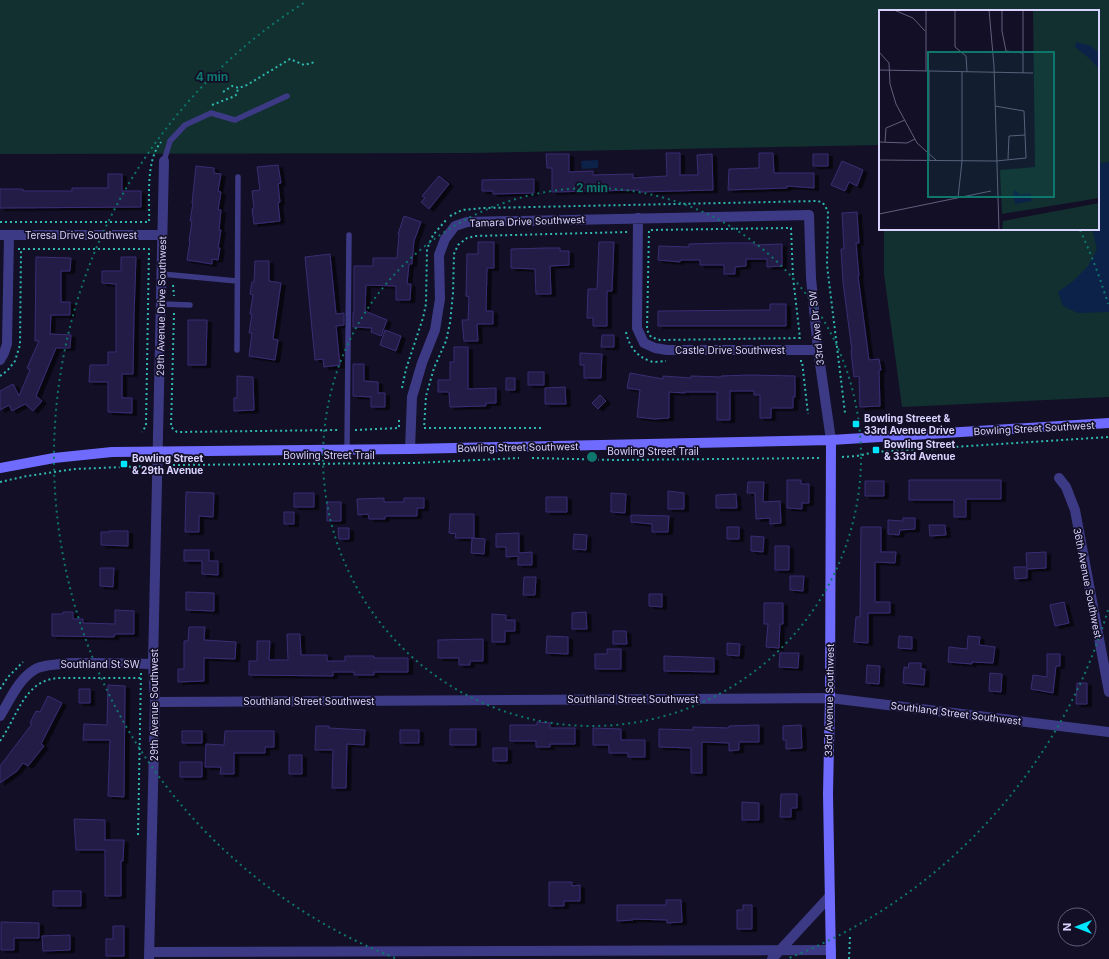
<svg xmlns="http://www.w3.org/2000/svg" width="1109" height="959" font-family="Inter,sans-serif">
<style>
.green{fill:#12302f}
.water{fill:#0c2248}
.building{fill:#241b47;stroke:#3b2d73;filter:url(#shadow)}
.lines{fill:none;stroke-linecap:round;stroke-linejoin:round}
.path{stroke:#2fb8b0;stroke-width:2;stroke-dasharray:2 3;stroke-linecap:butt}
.lane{stroke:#3d3a85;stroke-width:5.5}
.street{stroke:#3d3a85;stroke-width:10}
.secondary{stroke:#6f6bff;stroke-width:10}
.ring{fill:none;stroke:#0f766e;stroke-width:2;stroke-dasharray:2 4}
.poi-dot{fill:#00e5ff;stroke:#130f26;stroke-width:1.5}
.labels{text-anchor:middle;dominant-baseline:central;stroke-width:3.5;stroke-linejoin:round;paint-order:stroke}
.street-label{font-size:10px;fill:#d9d4ff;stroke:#130f26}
.poi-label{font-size:10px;font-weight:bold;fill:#d9d4ff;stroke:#130f26;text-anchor:start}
.inset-road{fill:none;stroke:#625e7d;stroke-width:1}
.view{fill:#0f766e;fill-opacity:0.15;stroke:#0f766e;stroke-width:2}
.inset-edge{fill:none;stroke:#d9d4ff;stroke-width:2}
.centre{fill:#0f766e;stroke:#130f26;stroke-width:2}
.ring-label{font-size:12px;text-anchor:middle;font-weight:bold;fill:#0f766e;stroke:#130f26;stroke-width:3.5;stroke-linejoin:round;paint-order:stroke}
</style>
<defs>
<filter id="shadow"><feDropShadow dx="4.5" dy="2.5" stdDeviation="0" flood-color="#0009"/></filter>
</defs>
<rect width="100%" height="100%" fill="#130f26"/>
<path class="green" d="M0,0H1109V397L902,407L884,274V229H1098V11H880V145L468,153L0,154Z"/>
<path class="water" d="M598,160V168L582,169L581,161Z
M1109,162V312L1078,313L1063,306L1058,292L1072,282L1088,266L1097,249L1092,229H1098V164Z"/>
<path class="building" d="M666,153H680V175H698L697,155L712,154L713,190L639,192V190L552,192V168H547L546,154H569V172L593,171V175L633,174V178L667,176Z
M759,153H773L774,173H814V188L787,186V188L728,190L729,169L759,168Z
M813,154H828V166H813Z
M842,161L863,170L857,186L849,182L845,191L831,185Z
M278,165L281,183L278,184L280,202L278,203L280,221L254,224L252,209L254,208L252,191L260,190L257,167Z
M196,166L214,168V173L221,174L218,191L221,192L218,210H221L219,230H221L218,248H220L218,260L212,259V264L187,260L190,241H189L192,221H190L193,203H192Z
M108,174H122V191H141V207L0,208V189H23V191H72V188H108Z
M439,176L449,184L429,209L421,202L425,198L422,196Z
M534,179V193L493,194V191H482V180Z
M857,212L859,243H856L859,276H858L869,360L879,359L881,370H879L880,406L860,407L859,376L854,377L851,351H852L843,282L841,249H844L842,213Z
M404,216L421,222L414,241L412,264H409L407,284H411L410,300H396V286L366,285L365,311L387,320L381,336L371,332L372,328L353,327V313L354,312V266H373V258H397L399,234H398Z
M478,242H494V268H487L486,311H493V324H477L478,341H464L462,320H468L469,297L466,296L467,254H478Z
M599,242H614L612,291H607V326H593V318H587L588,289H597Z
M724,243H754V245L782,244V266L767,267V259H746V266L735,267V274H724V265H700V260H680V262L658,260L659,246L689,247V244Z
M545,248H560V251H569V265L550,266L551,294H536L535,269L511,268V249Z
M330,254L336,314L344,313V325L336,326L340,365L324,367L323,359L315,360L305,257Z
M36,257L71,258L70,271H61V302H70V315H51L50,334L71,335L70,348H56L36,396L42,401L33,411L25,404L12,411L9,405L0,410V391L13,384L19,396L30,370L27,368L39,341H35Z
M121,257H136L134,316L133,374H122V398H132V413L108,412V382H89L90,365H108V352H116V284L102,283V271H121Z
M255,261H269V281L281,283L273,339L278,340L275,360L249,356L252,333H249L252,314H250L253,295L250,294L252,282H254Z
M770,304H786V326H658V311L770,310Z
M188,320H207L206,365H188Z
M385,330L401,336L396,351L380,345Z
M602,335H614V347H601Z
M454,347H468V389L496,388V403H486V406L450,407L449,392H438V380H450V362H454Z
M580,353L602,354L601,378H584V365H580Z
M353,364H364V381L378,382V393H385V407H371V397L353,396Z
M528,372H544V385H528Z
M630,373L663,379V376L691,378V376L721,377V376L749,375L795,376V397H793V408H771V418H760V395H754V391H730V420H717V392H685V393L669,392V418L654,419L637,417L640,390L627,388Z
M237,376L253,377L254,410L234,411V398H237Z
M506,378H515V390H506Z
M565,387L566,404H545V388Z
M600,395L606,401L598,409L592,403Z
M787,480H801V484H809V503H802V509L787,508Z
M909,480H1001V499H966V517H954V500H909Z
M865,481H884V496H865Z
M748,482H764L763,502L780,501L781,523L770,524V518L756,519L755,493H747Z
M668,491L684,493V509H668Z
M186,492L214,493L213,517L199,516V532H185Z
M294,493H314V507H294Z
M611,493L626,494L625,513L611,512Z
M736,494L737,508H716V495Z
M546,497H567V512H546Z
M384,498V502H404V498H424V508H417V516H385V519H369L368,514L358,515L357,499Z
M327,502H341V521H327Z
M284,512H294V524H284Z
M450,514H474V538H455L456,534L449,533Z
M631,515L669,516L668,532H652V524L631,522Z
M903,518H915V529L900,530L899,535L888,534V520L903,521Z
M929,525H945L946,535L930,536Z
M727,527H739V539H727Z
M861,527H881V552H896L895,563L875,562V602H890V613H868V643L854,642L856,617H860Z
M338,528H349V539H339Z
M109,531H128V546L101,545V532H109Z
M519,533V553L532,552V565H518V556L506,557V547H496V534Z
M574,534L587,535L586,550L573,549Z
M751,536L764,537L763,552L751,551Z
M472,538L485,539L484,554L471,553Z
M775,546H789V570H775Z
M184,550H209V561H218V575L202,574V561H184Z
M1046,552V568L1027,569V578L1015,579L1014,567H1027L1026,553Z
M100,568H114L113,587L100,586Z
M790,576H804L803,591L790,590Z
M524,577H536L535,595H523Z
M186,592L214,593V611L186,610Z
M649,594H662V607L649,606Z
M1064,602L1069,623L1055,626L1050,605Z
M764,603H783V624H780L779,648L766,647L768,624H764Z
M115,610L134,611V634H115L114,637L52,636V614H63V612H73V619H83V623L115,624Z
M586,612L587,629H572V613Z
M492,614L506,615V620H515V631H505V642H492Z
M189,627H205L204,640L236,642L235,659L204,658V681L178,682V669H184V641H188Z
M613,631H626L627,644H613Z
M287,634H300L301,655H327V661H345V656H374V658H408V672H374V675H354V672H333V676L249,675V661H257V641H270L269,660H288Z
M547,636L568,637V654L546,653Z
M899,636L912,637V649L898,648Z
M968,636L980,637L979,645L995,647L993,663L972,662V664L948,662L949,647L967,649Z
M483,639V661H470V665H459V658H438V640Z
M727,643L740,644L739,656L727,655Z
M607,649H621V669H595V654H607Z
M780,653H799L798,668L779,667Z
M1047,654H1060V666H1056L1053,693L1031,689L1033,675L1047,677Z
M664,656L714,658V672L664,671Z
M909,663H921V669H925L924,685L903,683L904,667L908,668Z
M867,665L880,666L879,684L866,683Z
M990,673L1002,674L1001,692L989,691Z
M1077,683H1087V704H1076Z
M108,685L125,686L124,797L108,796L110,740H83L84,724L107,725Z
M79,689H90V703H79Z
M48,696L62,703L41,744L44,746L28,766L23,763L17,771L0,783V766L32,724L30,723L36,711L40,712Z
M537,722L550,723V728H575V744H550V747H536V741H510V725H537Z
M759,725V742H739V750L729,751V743L702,742V773H691V748L659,747V729L693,730V727L729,728V726Z
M801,725L802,748L786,749V740H783V726Z
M316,726H329V728L365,730L364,745L347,744L346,788H332L333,750H315Z
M593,728L621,729V740H645V757H628V753H609V745H593Z
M450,729H476V745H450Z
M400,730H419V743H400Z
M182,731H202V743H182Z
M225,731H274V747H265V753H234V774H220L221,767H205L206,744L224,745Z
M493,748H507V761H493Z
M289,755H302V774H289Z
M180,762H202V777H180Z
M781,794H797V808H791V817H780Z
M742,802L759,803V820H742Z
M74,819L105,820V840H124L123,861H121V896H105V850H76Z
M549,882H572V886L580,885V901H564V906H549Z
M53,891H81V906H53Z
M666,900H681L682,922L667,923V920L633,919V920L617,921V905H666Z
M743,905H752V929H737V910H743Z
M1,922L39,923V938H14V950H1Z
M113,926H124V956H106V939H113Z
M70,935V950L43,951L42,936Z"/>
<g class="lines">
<path class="path" d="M223,92L232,86L239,88L247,85L290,59L304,65L315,62
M212,105L235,96L237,94L238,87
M450,216L462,210L484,208L818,201L823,203L828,211L827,265L845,413
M0,222H149C150,198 145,162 161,142
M791,228L793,277L800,338L660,340L651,337L647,330L649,230Z
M18,249H149L146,426L142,432
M173,285L174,296
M174,313L171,427L177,432L340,430
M626,332C629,346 636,356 650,361C654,363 661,361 666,361
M800,361H802L808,414
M0,376L7,371L15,361L20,345L21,250
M402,388L406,369L423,318L426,304L427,249L433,235L447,219
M541,428H424L426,396L434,368L446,341L450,323L453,293L454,254L458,245L467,238L475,236L628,232
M355,430L399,428V419
M842,457L857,456L875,452L1109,437
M532,458L617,460L821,458
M168,465L415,463L519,458
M0,482L27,476L75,469L148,466
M0,689L8,677L23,662
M0,741C18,716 24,679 60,678H143
M138,835L141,673
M849,959L850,936"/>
<path class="lane" d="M164,161L170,141L185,125L211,113L235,120L287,96
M162,274L237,281
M162,304L190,305
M237,350L238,177
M347,450L349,235"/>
<path class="street" d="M638,218L637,328L644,343L655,348L667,350H818
M0,235H162
M0,360L4,353L7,344L9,235
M410,449L412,397L422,363L435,330L440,299L439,255L445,239L455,226L467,222L809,215L811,278L818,350L831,440
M1059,478L1066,487L1075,510L1109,692
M155,702L830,698L1109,732
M0,716C10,700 18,680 34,670C49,659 131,664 153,664
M150,952L831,950
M149,959L155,702L153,664L164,161
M772,959L830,896"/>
<path class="secondary" d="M831,440L830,698L828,794L831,959
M0,468L54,458L112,452L410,449L831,440L1109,423"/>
</g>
<g class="ring">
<circle cx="592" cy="457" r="269"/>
<path d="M1108 610A538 538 0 0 1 789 958M395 958A538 538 0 0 1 307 1M1080 230A538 538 0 0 1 1108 304"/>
</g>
<g class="poi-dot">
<rect x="852" y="420" width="8" height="8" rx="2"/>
<rect x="872" y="446" width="8" height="8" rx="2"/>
<rect x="120" y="460" width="8" height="8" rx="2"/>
</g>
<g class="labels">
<g class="street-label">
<text transform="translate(527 221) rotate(-2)">Tamara Drive Southwest</text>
<text x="81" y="235">Teresa Drive Southwest</text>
<text transform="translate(161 306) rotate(-89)">29th Avenue Drive Southwest</text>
<text transform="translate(816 328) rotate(-96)">33rd Ave Dr SW</text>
<text x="730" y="350">Castle Drive Southwest</text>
<text transform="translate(1034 428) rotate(-3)">Bowling Street Southwest</text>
<text transform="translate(518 447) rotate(-1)">Bowling Street Southwest</text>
<text x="653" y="451">Bowling Street Trail</text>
<text x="329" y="455">Bowling Street Trail</text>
<text transform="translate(1088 583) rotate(79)">36th Avenue Southwest</text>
<text x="100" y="664">Southland St SW</text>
<text x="633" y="699">Southland Street Southwest</text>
<text transform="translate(829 700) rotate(-89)">33rd Avenue Southwest</text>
<text x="309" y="701">Southland Street Southwest</text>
<text transform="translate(154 705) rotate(-90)">29th Avenue Southwest</text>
<text transform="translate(956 713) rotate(7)">Southland Street Southwest</text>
</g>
<g class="poi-label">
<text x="864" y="418">Bowling Streeet &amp;<tspan x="864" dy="12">33rd Avenue Drive</tspan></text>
<text x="884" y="444">Bowling Street<tspan x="884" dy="12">&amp; 33rd Avenue</tspan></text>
<text x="132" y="458">Bowling Street<tspan x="132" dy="12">&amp; 29th Avenue</tspan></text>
</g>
</g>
<g transform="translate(879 10)">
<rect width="220" height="220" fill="#130f26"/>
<path d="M154,0H220V188L123,204L121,160L156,157ZM220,193V220H123L124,211Z" fill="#12302f"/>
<path d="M197,32L212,36L220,43V59L210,48L196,37ZM136,180L142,185L151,183L153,191L136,194L134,183Z" fill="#0c2248"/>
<path class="inset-road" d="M15,0L34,8L46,21M47,0V61M76,0V37L87,46L88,62M110,0L115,56L120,220M123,0V21L127,41L144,43M0,42L10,53L11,74L17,94L38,133L57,150M0,60L154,63M50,61V151M144,63V0M0,132L28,133L36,129M6,132L7,118L26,110M129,149L130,126L146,125M0,150L117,151L147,148L145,101L116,96M79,188L83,151V62M0,204L112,181"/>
<path class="view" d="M49,42H175V187H49Z"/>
<rect width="220" height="220" class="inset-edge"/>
</g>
<circle cx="592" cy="457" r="6" class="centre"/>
<g class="ring-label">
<text x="212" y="81">4 min</text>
<text x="592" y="192">2 min</text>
</g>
<g transform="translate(1077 927) rotate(270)"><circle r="19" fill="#130f26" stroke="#625e7d"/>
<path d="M0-3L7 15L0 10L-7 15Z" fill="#00e5ff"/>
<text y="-6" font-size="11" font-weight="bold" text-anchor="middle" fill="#d9d4ff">N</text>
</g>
</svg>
